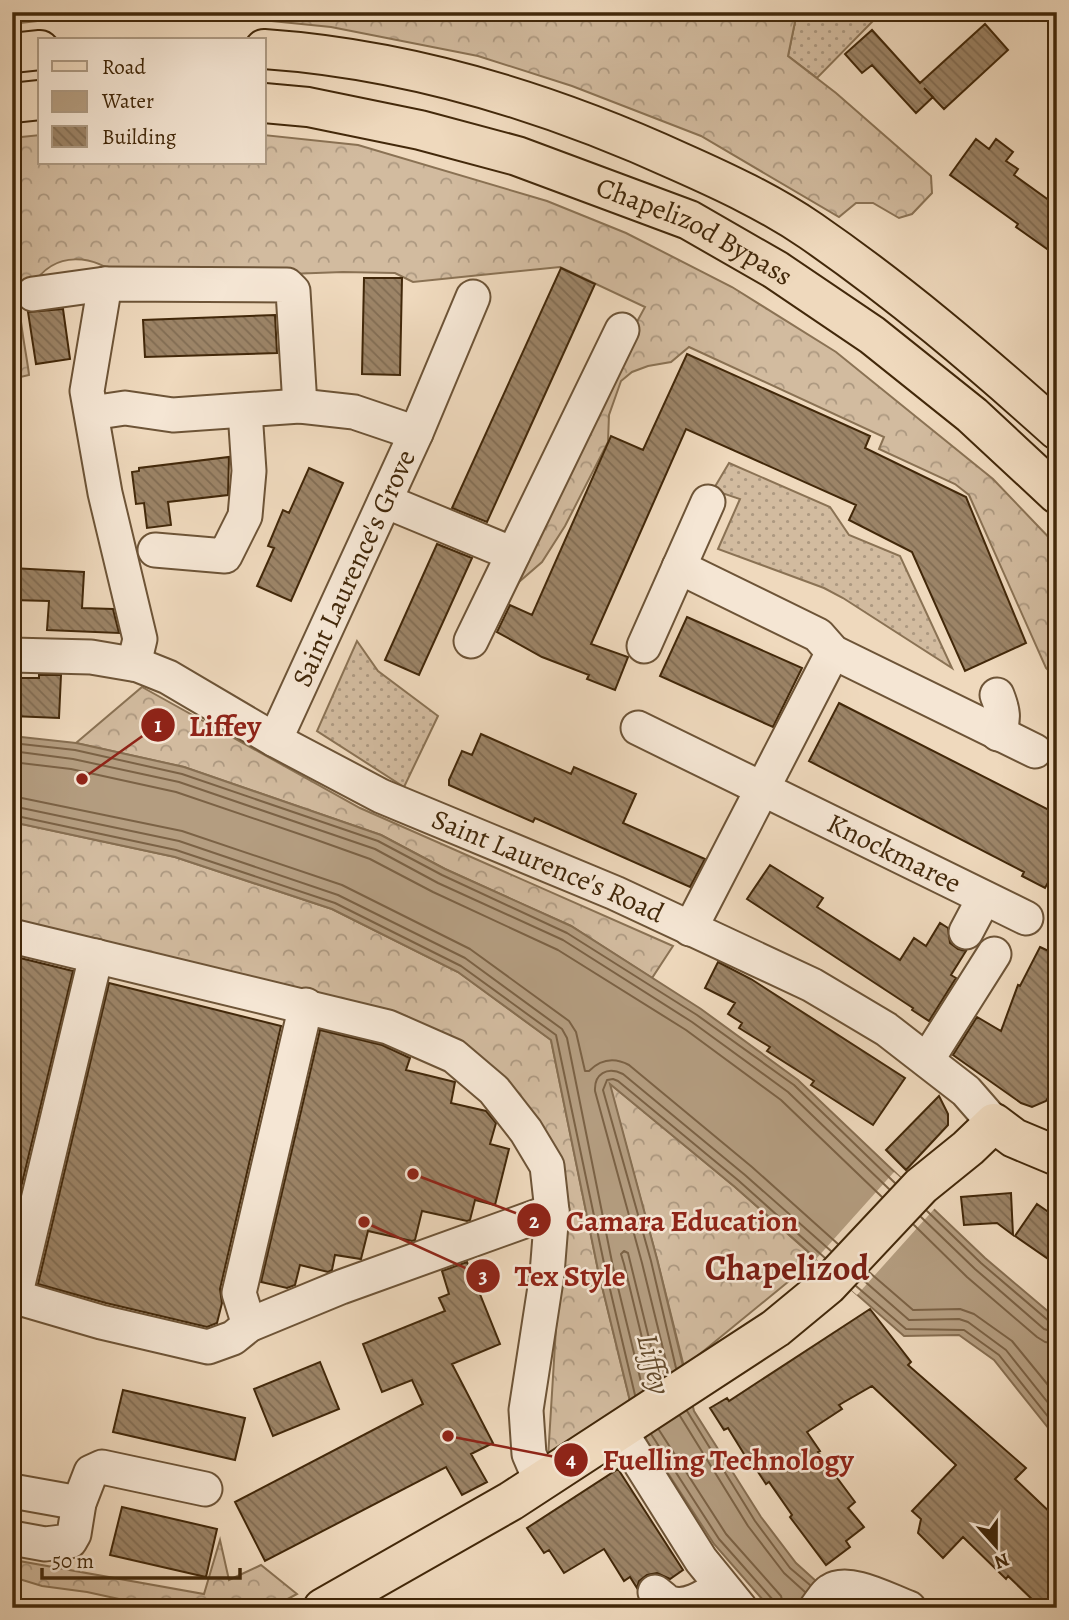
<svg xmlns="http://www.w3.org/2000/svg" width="1069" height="1620" font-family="Alegreya,serif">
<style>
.grass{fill:url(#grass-dots);stroke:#8a7254;stroke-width:2}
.forest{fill:url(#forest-crowns);stroke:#8a7254;stroke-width:2}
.water{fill:#b49d80;stroke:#866e51;stroke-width:2}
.pier{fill:#efd9bd}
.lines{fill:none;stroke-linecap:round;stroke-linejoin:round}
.shore{stroke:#7b6245;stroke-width:2}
.building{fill:url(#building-back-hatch);stroke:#42280a;stroke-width:2}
.minor-casing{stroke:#6d5437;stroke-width:37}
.major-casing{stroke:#42280a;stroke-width:42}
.minor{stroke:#f5e6d4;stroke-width:33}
.major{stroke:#efd9bd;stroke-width:38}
.labels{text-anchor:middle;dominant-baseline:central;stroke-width:5;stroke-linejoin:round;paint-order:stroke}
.street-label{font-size:28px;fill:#42280a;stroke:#f5e6d4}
.water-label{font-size:30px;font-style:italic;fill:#644b2d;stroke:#f5e6d4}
.district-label{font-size:35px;font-weight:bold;fill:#7a1f14;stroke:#f5e6d4}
.leader{fill:none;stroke:#8f2418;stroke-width:2.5}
.callout-dot{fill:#8f2418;stroke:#f5e6d4;stroke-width:2.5}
.mark-label{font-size:21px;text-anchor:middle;font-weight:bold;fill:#fff}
.callout-label{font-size:30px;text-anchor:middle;font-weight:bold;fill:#8f2418;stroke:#f5e6d4;stroke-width:5;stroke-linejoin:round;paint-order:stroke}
</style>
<defs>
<pattern id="grass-dots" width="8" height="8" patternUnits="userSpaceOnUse" patternTransform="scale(1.75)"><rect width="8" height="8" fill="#d2bb9f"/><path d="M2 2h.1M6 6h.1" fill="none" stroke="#ac9880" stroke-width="1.8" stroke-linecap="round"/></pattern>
<pattern id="forest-crowns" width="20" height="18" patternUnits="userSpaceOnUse" patternTransform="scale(1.75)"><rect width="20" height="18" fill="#d2bb9f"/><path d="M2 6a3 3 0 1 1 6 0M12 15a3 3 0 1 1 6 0" fill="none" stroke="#ac9880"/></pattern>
<pattern id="building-back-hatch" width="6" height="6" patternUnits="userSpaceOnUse" patternTransform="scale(1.75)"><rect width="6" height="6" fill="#9c8467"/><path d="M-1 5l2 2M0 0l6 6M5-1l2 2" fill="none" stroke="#816c53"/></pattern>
</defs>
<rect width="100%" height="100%" fill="#efd9bd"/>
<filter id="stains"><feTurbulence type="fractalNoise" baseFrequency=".00286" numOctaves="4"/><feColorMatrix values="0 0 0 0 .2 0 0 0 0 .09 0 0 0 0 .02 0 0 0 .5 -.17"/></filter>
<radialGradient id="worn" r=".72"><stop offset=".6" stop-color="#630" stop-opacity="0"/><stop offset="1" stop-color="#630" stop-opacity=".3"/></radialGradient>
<path class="grass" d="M797,12H875L868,17L872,22L817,78L788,56Z
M729,463L830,507L849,535L900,556L952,668L843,598L824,588L718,549L740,499L713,490Z
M357,641L378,671L438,716L404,787L317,731Z"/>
<path class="forest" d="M12,12H710L728,20L754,19L757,12H797L788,56L836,93L931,176L932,193L912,214L899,218L873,203H856L839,217L701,136L572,86L478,56L331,27L200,14L91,15L12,24Z
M40,135V163H264V135L358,145L547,201L626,233L732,287L836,352L993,479L1057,546V679L1046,668L969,495L955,484L879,449L884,437L689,347L671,362L648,366L632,372L621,381L609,415L608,442L565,526L542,562L519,582L509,599L587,414L645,307L560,267L413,282L395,273L343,272L124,280C94,254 55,249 32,286C29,292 22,299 20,305C18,313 28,363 29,375L12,379V138Z
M142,687L360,808L673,946L652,978L571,926L445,869L381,835L184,767L76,743Z
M12,822L175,857L332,909L458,972L551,1040L598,1270L630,1401L548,1458L564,1198L460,1047L406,1016L12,920Z
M609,1083L735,1187L816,1259L684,1367L657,1259Z
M220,1540L229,1580L261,1565L297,1594L271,1608H160L87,1592L42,1586L16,1578L19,1561L204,1594Z"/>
<path class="water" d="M12,736L76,743L184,767L381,835L445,869L571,926L701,1009L798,1080L985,1258L1057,1319V1439L994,1360L959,1335L904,1336L735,1187L610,1084L657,1259L694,1411L761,1517L796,1563L817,1582L855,1608H770L714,1544L647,1441L630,1401L598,1270L551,1040L458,972L332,909L175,857L12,822Z"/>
<path class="pier" d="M894,1172L935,1208L857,1295L816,1259Z"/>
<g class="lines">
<path class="shore" d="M12,743L75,750L182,774L378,841L442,875L567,933L697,1015L794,1085L895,1183
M12,751L73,759L179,782L375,849L438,883L563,940L692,1022L788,1092L889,1189
M12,762L71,769L176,792L314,839L370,859L433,892L558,950L686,1030L781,1100L882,1197
M12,796L182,831L342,885L470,949L569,1021L576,1032L585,1071H589C601,1059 614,1057 629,1065L752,1167L838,1244
M12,806L179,841L338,895L465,958L562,1029L567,1038L613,1267L643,1390
M12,815L176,850L335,903L461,966L556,1035L605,1268L635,1395
M927,1211L981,1263L1050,1322L1057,1324
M921,1217L975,1269L1044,1329L1057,1333
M914,1225L967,1277L1037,1337L1045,1342L1057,1344
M869,1272L913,1310L960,1309L974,1314L1012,1341L1057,1396
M862,1279L909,1320L959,1319L968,1322L1006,1350L1057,1414
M856,1286L906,1329L964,1330L999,1355L1057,1428
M676,1368L651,1261L603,1090L607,1080L613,1079L618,1081L739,1181L825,1258
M669,1373L642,1263L595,1091C594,1074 607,1066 623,1074L745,1175L831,1251
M653,1383L624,1264L621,1254L624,1251L628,1253L659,1379
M687,1411L755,1521L790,1568L810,1585
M680,1416L748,1526L784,1573L805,1592
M659,1430L726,1534L781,1596L784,1608
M651,1434L719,1539L773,1600L775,1608"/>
</g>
<path class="building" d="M985,24L1008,50L944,109L924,88L933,97L916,113L872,65L862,73L845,54L872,30L920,83Z
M976,139L989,149L996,139L1013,152L1006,161L1018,169L1014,175L1057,206V256L1016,227L1018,224L950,175Z
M561,268L595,284L487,522L452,508Z
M364,278H402L400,375L362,374Z
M63,309L70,359L36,364L28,312Z
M275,315L277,353L145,357L143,320Z
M687,354L870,436L865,448L966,497L1026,643L965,671L912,552L849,520L856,505L686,429L591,644L628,657L615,690L587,679L589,675L542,657L497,632L510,605L532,615L611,436L643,450Z
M229,457L228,495L168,502L171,525L147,528L144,503L136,504L132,472L139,471V468Z
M309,468L343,483L291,601L257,586L274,548L268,546L283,510L289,513Z
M437,544L472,558L419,675L385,660Z
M12,568L84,572L82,608L113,609L119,633L47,630L49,601L12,600Z
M687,617L802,668L773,727L660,676Z
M39,675H61L59,718L12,716V678H39Z
M839,703L1057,814V866L1045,888L1022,876L1024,872L809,761Z
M481,734L571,774L574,767L636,794L623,823L705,859L690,887L535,818L533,822L449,785V780L462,751L472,755Z
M770,865L823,898L817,907L900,960L914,938L926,946L940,923L948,928L950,943L958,949L966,951L951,975L956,978L929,1021L912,1010L913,1008L747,899Z
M1040,947L1057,955V1083L1046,1101L1032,1107L1021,1103L953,1055L977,1017L1001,1031L1018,985L1020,986Z
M12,956L73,971L12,1225Z
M718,962L751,979L905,1078L873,1125L811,1085L814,1081L767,1051L770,1047L739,1028L742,1023L728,1014L735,1003L705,988Z
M109,983L281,1026L220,1289L222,1303L217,1323L207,1327L106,1303L38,1284Z
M320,1030L382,1045L410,1058L406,1070L455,1082L451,1103L486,1111L496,1123L490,1144L509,1149L495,1205L475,1200L470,1220L467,1221L422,1211L415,1240L412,1241L368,1231L361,1259L335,1255L332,1270L328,1272L300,1265L295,1285L287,1288L261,1282Z
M939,1096L948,1114V1125L906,1170L886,1150Z
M1011,1193L1013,1235L997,1223L964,1225L961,1197Z
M1037,1204L1057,1218V1265L1015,1236Z
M467,1262L500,1344L452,1364L493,1443L471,1454L487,1482L462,1495L446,1467L265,1561L235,1502L423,1404L412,1380L382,1392L363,1344L445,1311L439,1298L449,1294L442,1271Z
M870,1309L911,1362L908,1365L1026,1468L1015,1479L1057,1519V1608H1041L1008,1576L1006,1579L963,1537L943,1558L918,1533L921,1519L912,1511L956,1465L872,1386L839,1405L842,1409L807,1432L820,1451L818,1452L855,1502L848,1508L864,1527L846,1541L850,1547L826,1565L790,1517L792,1515L769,1482L766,1484L754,1466L752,1467L728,1428L724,1430L710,1408L727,1398L729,1401Z
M320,1362L339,1409L273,1436L254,1389Z
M123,1390L245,1418L235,1460L113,1432Z
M618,1469L683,1570L670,1579L657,1573L647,1575L639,1581L637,1588L630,1577L624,1581L604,1549L564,1573L549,1550L544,1553L527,1528Z
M122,1507L217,1529L206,1577L110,1555Z"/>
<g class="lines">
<g class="minor-casing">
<g id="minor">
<path d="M105,284L87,391L105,493L140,639L134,664"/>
<path d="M33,294L105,284L287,285L293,291L300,406"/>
<path d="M105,411L125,408L173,415L300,406L354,412L416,433"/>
<path d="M385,501L513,554"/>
<path d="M155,550L225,556L245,516L249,471L245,411"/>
<path d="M679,567L818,635L833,652L1035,751"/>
<path d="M471,641L622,330"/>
<path d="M644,646L708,502"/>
<path id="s1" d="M12,655L91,657L138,665L168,677L275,740L381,796L615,893L812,985L886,1029L966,1091L994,1123"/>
<path d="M997,695C1003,710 1005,719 998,734"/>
<path id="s2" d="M638,728L1026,918"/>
<path id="s3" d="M275,740L416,433L473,297"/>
<path d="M690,929L833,652"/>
<path d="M966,932L984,898"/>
<path d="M12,936L388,1027L454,1056L494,1090L526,1131L547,1166L552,1211L547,1274L526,1410L529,1454L541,1482"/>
<path d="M927,1060L994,954"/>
<path d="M12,1296L101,1322L208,1347L233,1338L249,1325L341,1287L552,1211"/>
<path d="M15,1297L96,956"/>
<path d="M249,1325L239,1293L306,1005"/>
<path d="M620,1431L701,1560L740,1608"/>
<path d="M12,1491L79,1503"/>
<path d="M12,1538L45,1544L70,1541L74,1534L79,1503L91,1472L102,1467L205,1489"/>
<path d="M655,1592C660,1595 665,1601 670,1603C688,1609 707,1595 721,1586"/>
<path d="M816,1608C820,1603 825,1594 830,1591C849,1578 889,1601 909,1608"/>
</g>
</g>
<g class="major-casing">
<g id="major">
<path d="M264,49C408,59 549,102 680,162C725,182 770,203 811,231C898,291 978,359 1057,430"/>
<path d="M12,53L40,50"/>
<path d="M12,103L40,100"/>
<path id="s4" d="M264,103L308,107L420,130L517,156L689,220L776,270L872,335L972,415L1057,494"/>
<path d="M323,1608L511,1501L776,1328L828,1285L921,1186L968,1148L994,1123L1014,1138L1057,1156"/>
</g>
</g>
<use href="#minor" class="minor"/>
<use href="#major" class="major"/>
</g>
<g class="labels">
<g class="street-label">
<text stroke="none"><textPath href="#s4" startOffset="452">Chapelizod Bypass</textPath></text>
<text stroke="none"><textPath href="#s3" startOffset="189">Saint Laurence's Grove</textPath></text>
<text stroke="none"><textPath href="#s2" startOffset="285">Knockmaree</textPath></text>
<text stroke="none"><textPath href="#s1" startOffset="584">Saint Laurence's Road</textPath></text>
</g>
<g class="water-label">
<text transform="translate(654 1364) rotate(76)">Liffey</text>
</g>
<g class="district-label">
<text x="787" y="1268">Chapelizod</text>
</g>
</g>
<path class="leader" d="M82 779L158 725M413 1174L534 1220M364 1222L483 1276M448 1436L571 1460"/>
<g class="callout-dot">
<circle cx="82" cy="779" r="7"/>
<circle cx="413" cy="1174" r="7"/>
<circle cx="364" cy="1222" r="7"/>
<circle cx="448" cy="1436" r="7"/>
<circle cx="158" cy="725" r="18"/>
<circle cx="534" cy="1220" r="18"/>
<circle cx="483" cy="1276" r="18"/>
<circle cx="571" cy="1460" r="18"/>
</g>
<g class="mark-label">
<text x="158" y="732">1</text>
<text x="534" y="1228">2</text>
<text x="483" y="1283">3</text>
<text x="571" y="1467">4</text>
</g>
<g class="callout-label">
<text x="225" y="736">Liffey</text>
<text x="682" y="1231">Camara Education</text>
<text x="570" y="1286">Tex Style</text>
<text x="728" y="1470">Fuelling Technology</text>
</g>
<rect width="1069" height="1620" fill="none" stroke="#efd9bd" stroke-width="42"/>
<rect x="14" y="14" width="1041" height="1592" fill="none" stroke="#42280a" stroke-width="3.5"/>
<rect x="21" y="21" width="1027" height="1578" fill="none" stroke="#42280a" stroke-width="2"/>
<rect x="38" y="38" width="228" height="126" fill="#f5e6d4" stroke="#ad9a83" stroke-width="2"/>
<rect x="52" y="61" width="35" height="10" fill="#efd9bd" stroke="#ad9a83" stroke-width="2"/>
<text x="102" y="74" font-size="21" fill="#42280a">Road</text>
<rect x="52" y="91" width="35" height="21" fill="#b49d80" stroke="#ad9a83" stroke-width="2"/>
<text x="102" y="108" font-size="21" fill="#42280a">Water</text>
<rect x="52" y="126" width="35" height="21" fill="url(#building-back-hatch)" stroke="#ad9a83" stroke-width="2"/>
<text x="102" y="144" font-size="21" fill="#42280a">Building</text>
<g transform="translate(996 1546) rotate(159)" stroke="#f5e6d4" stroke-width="5" paint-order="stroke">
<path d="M0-5L12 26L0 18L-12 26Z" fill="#42280a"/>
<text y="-10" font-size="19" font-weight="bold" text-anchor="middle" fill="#42280a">N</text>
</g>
<path d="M42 1568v10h198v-10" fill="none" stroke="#42280a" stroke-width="3.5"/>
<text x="52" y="1568" font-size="21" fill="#42280a" stroke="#f5e6d4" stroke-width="5" paint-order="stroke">50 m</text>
<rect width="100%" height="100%" filter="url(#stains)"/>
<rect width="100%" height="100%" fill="url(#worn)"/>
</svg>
